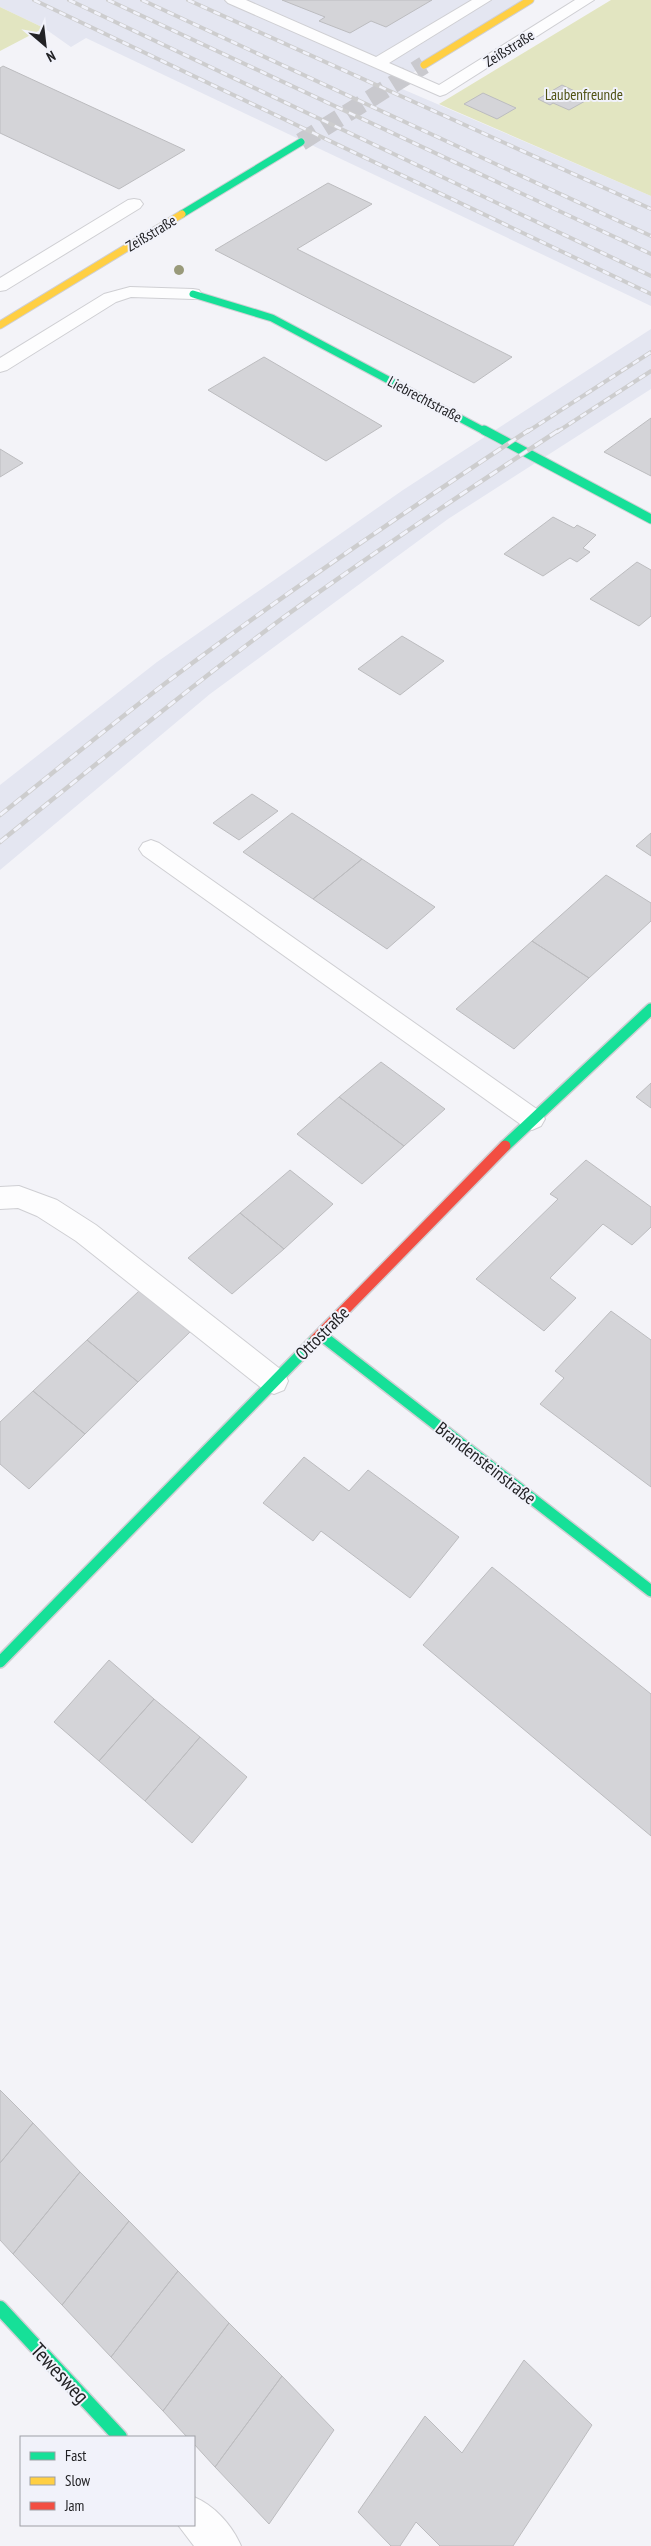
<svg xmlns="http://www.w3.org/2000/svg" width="651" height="2546" font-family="'PT Sans Narrow',sans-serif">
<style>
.built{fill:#e4e6f1}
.green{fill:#e2e5c1}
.building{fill:#d4d4d8;stroke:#bcbcbf}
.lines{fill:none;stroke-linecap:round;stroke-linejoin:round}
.secondary-tunnel{stroke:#c9c9ce;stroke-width:18;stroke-dasharray:18 9;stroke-linecap:butt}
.lane-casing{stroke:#cfcfd3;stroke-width:2}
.street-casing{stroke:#cfcfd3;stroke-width:2}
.fast-far3-casing{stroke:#cfcfd3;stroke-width:9}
.fast-far2-casing{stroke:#cfcfd3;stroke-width:11}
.fast-far1-casing{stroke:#cfcfd3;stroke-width:14}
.fast-casing{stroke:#cfcfd3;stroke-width:17}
.slow-casing{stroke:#cfcfd3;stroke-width:9}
.jam-casing{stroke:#cfcfd3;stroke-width:14}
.lane{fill:#fdfdfe;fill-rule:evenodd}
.street{fill:#fdfdfe;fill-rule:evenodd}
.fast-far3{stroke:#16e098;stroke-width:7}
.fast-far2{stroke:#16e098;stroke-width:9}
.fast-far1{stroke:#16e098;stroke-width:11}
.fast{stroke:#16e098;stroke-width:14}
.slow{stroke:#ffcf43;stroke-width:7}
.jam{stroke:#f24e42;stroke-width:11}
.rail-far1-casing{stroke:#cdcdce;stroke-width:4}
.rail-casing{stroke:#cdcdce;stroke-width:4.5}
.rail-far1{stroke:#f1f2fa;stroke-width:2.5;stroke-dasharray:7;stroke-linecap:butt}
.rail{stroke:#f1f2fa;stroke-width:3;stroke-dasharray:9;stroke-linecap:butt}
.tree{fill:#999a7a}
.labels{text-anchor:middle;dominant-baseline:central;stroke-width:4;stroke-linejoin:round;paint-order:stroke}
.far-street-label{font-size:15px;fill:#222225;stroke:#f1f2fa}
.far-park-label{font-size:15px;fill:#4f5112;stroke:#f1f2fa}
.street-label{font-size:18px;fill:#222225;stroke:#f1f2fa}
.near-street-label{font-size:21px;fill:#222225;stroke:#f1f2fa}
</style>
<rect width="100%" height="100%" fill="#f3f3f8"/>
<path class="built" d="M0,0H530L393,85L651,196V306L86,38L71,47L44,28L0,7Z
M651,329V389L448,519L210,694L0,870V785L157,662L403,490Z"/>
<path class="green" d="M611,0H651V196L439,104Z
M0,7L44,28L0,51Z"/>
<path class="building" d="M282,0H432L386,27L371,21L350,33L319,21L325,17Z
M3,66L185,150L119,189L0,133V68Z
M562,85L581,94L578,96L587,100L569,110L553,103L550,105L538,99Z
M483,93L516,108L497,119L464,104Z
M328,183L372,204L297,249L512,357L474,383L215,250Z
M264,357L382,426L326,461L208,390Z
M651,418V476L604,452Z
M0,449L23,463L0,477Z
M553,517L574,528L577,525L596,535L583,548L590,552L577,562L570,558L543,576L504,554Z
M637,562L651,570V616L639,626L590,599Z
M402,636L444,661L400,695L358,669Z
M252,794L278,811L239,840L213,823Z
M292,813L362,859L313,899L243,852Z
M651,833V856L636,846Z
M362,859L435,907L387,949L313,899Z
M606,875L651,903V921L589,978L532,941Z
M532,941L589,978L514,1049L456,1009Z
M381,1062L445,1109L404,1146L339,1097Z
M651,1083V1108L636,1097Z
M339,1097L404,1146L362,1184L297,1134Z
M586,1160L651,1207V1227L632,1245L603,1224L550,1278L576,1298L544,1331L476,1279L558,1199L550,1194Z
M290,1170L333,1204L284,1249L240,1213Z
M240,1213L284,1249L232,1294L188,1258Z
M139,1291L190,1332L138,1382L87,1340Z
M611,1311L651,1340V1487L540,1404L564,1378L555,1371Z
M87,1340L138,1382L85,1434L33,1391Z
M33,1391L85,1434L29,1489L0,1464V1422Z
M304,1457L349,1491L368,1470L459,1537L410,1598L321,1531L313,1541L263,1503Z
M492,1567L651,1694V1836L423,1645Z
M109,1660L154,1699L99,1761L54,1722Z
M154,1699L200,1737L145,1801L99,1761Z
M200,1737L247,1777L192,1843L145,1801Z
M0,2090L33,2123L0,2163Z
M33,2123L80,2172L13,2254L0,2240V2163Z
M80,2172L129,2221L62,2305L13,2254Z
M129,2221L178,2271L111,2357L62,2305Z
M178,2271L229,2323L163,2411L111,2357Z
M229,2323L282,2376L215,2467L194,2444V2437H187L163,2411Z
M524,2360L592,2425L513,2546H440L416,2522L400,2546H391L358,2512L425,2416L462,2453Z
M282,2376L334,2430L269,2524L215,2467Z"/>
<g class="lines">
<path class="secondary-tunnel" d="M301,142L424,65"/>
<g class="lane-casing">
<path id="lane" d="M225,0H246L376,57L472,0H491L389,63L439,85L575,0H594L446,94L440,96L228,3Z
M134,199L140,200L143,204L140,208L6,290L0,291V278L128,200Z
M130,287L193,289L199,290L202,294L199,298L193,299L131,297L116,302L7,370L0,372V358L104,294Z
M151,840L159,843L541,1112L545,1119L541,1126L532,1130L523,1126L143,855L139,849L143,843Z
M19,1186L57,1200L96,1225L284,1372L288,1381L284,1390L274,1394L264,1390L76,1241L37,1216L18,1208L0,1209V1187Z"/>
</g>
<g class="street-casing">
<path id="street" d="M194,2497C215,2506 232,2525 241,2546H194L178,2525H194Z"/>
</g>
<g class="fast-far3-casing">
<path id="fast-far3" d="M182,214L301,142
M193,294L272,318L486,432"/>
</g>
<g class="fast-far2-casing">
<path id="fast-far2" d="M484,430L651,519"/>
</g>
<g class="fast-far1-casing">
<path id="fast-far1" d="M505,1146L651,1009
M321,1335L651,1591
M0,1662L315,1340"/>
</g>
<g class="fast-casing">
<path id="fast" d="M0,2308L120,2437"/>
</g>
<g class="slow-casing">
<path id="slow" d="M424,65L530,0
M0,325L182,214"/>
</g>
<g class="jam-casing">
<path id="jam" d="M315,1340L505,1146"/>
</g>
<use href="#lane" class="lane"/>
<use href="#street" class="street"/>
<use href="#fast-far3" class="fast-far3"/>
<use href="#fast-far2" class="fast-far2"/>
<use href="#fast-far1" class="fast-far1"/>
<use href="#fast" class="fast"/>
<use href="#slow" class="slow"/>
<use href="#jam" class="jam"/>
<g class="rail-far1-casing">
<path id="rail-far1" d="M34,0L651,294
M69,0L651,276
M108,0L651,254
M142,0L651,236
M188,0L651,209
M527,432L651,352
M557,432L651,371"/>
</g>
<g class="rail-casing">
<path id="rail" d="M0,815C58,769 115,721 175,676C289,590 409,509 529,430
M0,842C94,766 187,689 284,617C374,552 466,491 559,430"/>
</g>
<use href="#rail-far1" class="rail-far1"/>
<use href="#rail" class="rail"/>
</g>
<circle class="tree" cx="179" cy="270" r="5"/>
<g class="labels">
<g class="far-street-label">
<text transform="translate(509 48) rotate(-32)">Zeißstraße</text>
<text transform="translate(151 233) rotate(-31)">Zeißstraße</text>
<text transform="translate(425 399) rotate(28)">Liebrechtstraße</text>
</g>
<g class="far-park-label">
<text x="584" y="94">Laubenfreunde</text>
</g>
<g class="street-label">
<text transform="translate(322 1333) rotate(-45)">Ottostraße</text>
<text transform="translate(486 1463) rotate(38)">Brandensteinstraße</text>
</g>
<g class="near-street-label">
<text transform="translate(60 2373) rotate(47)">Tewesweg</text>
</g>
</g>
<rect x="20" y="2436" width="175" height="90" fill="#f1f2fa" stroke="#9e9fa5"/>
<rect x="30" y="2452" width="25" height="8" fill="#16e098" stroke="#9e9fa5"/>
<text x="65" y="2461" font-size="15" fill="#222225">Fast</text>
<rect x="30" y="2477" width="25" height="8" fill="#ffcf43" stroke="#9e9fa5"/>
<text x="65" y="2486" font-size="15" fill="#222225">Slow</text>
<rect x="30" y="2502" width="25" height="8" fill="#f24e42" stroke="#9e9fa5"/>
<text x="65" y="2511" font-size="15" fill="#222225">Jam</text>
<g transform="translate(45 45) rotate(152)" stroke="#f1f2fa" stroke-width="4" paint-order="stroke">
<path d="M0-4L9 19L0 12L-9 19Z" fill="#222225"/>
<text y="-8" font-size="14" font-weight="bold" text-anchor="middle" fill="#222225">N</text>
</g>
</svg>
